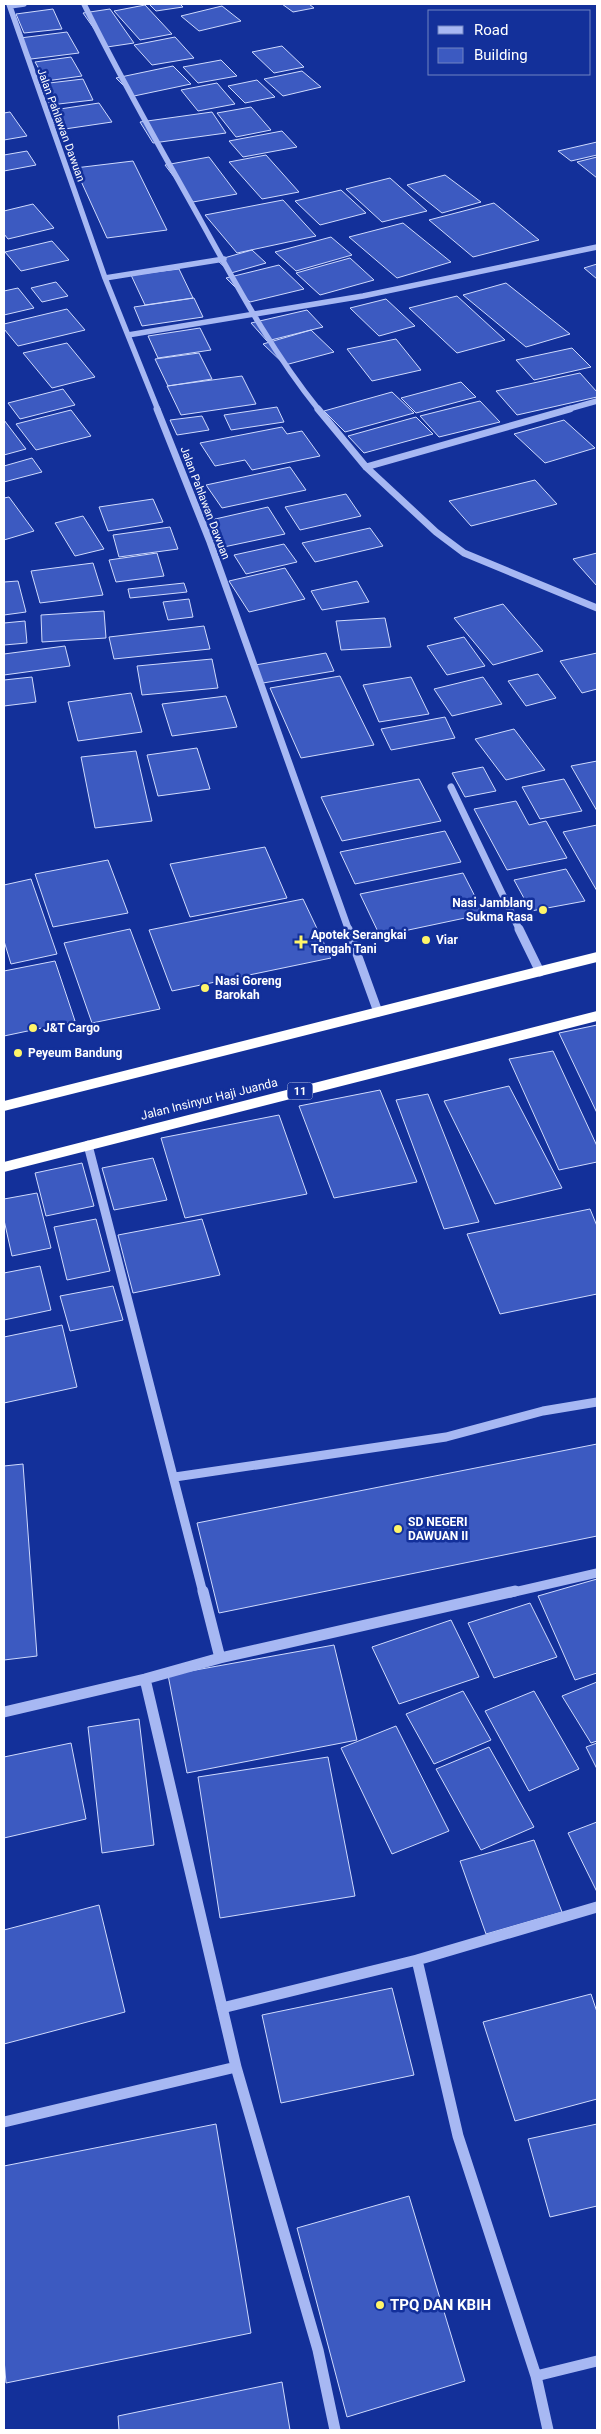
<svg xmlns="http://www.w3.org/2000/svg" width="601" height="2434" font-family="Roboto,sans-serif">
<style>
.building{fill:#3c5ac1;stroke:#cfdafd}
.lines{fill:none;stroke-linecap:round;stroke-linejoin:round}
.minor-far3{stroke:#a7b8f3;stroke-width:5.5}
.minor-far2{stroke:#a7b8f3;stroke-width:7}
.minor-far1{stroke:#a7b8f3;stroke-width:9}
.minor{stroke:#a7b8f3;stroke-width:11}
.highway{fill:#fff;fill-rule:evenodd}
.poi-dot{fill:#fff569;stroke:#13309a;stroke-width:2}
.labels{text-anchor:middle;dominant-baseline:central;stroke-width:5;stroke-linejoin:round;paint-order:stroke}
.far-street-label{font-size:11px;fill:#fff;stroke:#13309a}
.shield{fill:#13309a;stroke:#b8c1e1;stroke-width:1}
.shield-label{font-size:11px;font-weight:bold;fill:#fff}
.poi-label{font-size:12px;font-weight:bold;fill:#fff;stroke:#13309a;text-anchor:start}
.street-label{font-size:12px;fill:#fff;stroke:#13309a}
.near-poi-label{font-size:15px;font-weight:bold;fill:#fff;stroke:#13309a;text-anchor:start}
</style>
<rect width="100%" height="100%" fill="#13309a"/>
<path class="building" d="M149,4H180L183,7L156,11Z
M282,4H309L314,8L293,12Z
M145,5L172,34L140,40L114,11Z
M222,6L241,21L199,31L181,16Z
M53,9L62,29L24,33L16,14Z
M110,9L134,43L107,47L83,13Z
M67,32L79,53L31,59L20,38Z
M175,37L194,58L152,65L134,45Z
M282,46L304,67L274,73L252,52Z
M71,57L82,76L46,81L35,62Z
M221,60L237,76L198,83L183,67Z
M173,66L191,84L134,96L116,78Z
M302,71L321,87L283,96L264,79Z
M83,79L93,100L50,105L41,84Z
M257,80L275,97L245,103L228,86Z
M217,83L235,104L198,111L181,90Z
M99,103L112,122L58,130L47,111Z
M251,107L271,130L236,137L217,113Z
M10,112L17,122L27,136L4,140V113Z
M212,112L226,133L153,143L140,122Z
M282,131L297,147L243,157L229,141Z
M597,142V155L571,161L558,151Z
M27,151L36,165L4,171V155Z
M266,155L299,192L262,199L229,162Z
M209,157L237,194L193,202L165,165Z
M597,157V178L577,162Z
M133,161L167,230L107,238L75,168Z
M445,175L481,202L442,213L407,185Z
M390,178L427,211L382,222L346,189Z
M341,190L366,213L320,225L295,201Z
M283,200L316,236L237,253L205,215Z
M494,203L539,240L473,257L429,220Z
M33,204L54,228L8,239L4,234V211Z
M403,223L451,262L397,278L349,237Z
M331,237L352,255L296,271L275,252Z
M52,241L69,260L21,271L5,252Z
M252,250L266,263L231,273L217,260Z
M350,258L374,280L320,295L296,273Z
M597,264V279L584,268Z
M279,265L304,289L250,302L226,278Z
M179,269L193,298L145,305L131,275Z
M56,282L68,296L42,302L31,288Z
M506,283L570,334L526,347L463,295Z
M18,288L34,308L4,315V291Z
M457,296L505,340L457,353L409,308Z
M194,298L203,317L142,326L134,307Z
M386,299L415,326L379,336L350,308Z
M67,309L85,330L18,346L4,329V324Z
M307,310L323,327L267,341L251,323Z
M200,328L211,350L158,358L148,336Z
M311,330L334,352L285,365L263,344Z
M396,339L421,370L372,381L347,349Z
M67,343L95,377L52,388L23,353Z
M572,348L591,367L534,380L516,360Z
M199,353L212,379L168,386L155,359Z
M580,373L597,392V397L517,415L496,391Z
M242,376L256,404L181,415L167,386Z
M461,382L476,397L416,413L401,398Z
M63,389L75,405L20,419L8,403Z
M392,392L414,413L345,432L324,411Z
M480,401L500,422L439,437L420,416Z
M277,407L284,422L231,430L224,415Z
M71,410L91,436L36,450L16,424Z
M202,416L209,430L177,435L170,420Z
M416,417L433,434L364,453L348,436Z
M4,420L26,449L4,455Z
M564,420L595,448L545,463L514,434Z
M282,427L287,434L302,431L320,456L252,470L245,460L215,466L200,443Z
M32,458L42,472L4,482V466Z
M290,467L306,490L222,508L206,485Z
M535,480L557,504L471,526L449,501Z
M346,494L361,516L300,530L285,507Z
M9,497L34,531L4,540V498Z
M153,499L163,522L108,531L99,507Z
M268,507L285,534L219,548L202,522Z
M83,516L104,549L75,556L55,523Z
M170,527L178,549L119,557L113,535Z
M370,528L383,546L315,562L302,543Z
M284,544L297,562L246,574L234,555Z
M157,553L164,576L116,582L109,560Z
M597,553V586L573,559Z
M93,563L103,595L40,603L31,571Z
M285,568L305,599L249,612L229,581Z
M18,581L26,612L4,615V582Z
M357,581L369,602L322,610L311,591Z
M184,583L187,592L130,598L128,589Z
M189,599L193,617L168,620L163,602Z
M503,604L543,651L493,665L454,618Z
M104,611L106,638L42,642L41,615Z
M385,618L391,647L341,650L336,621Z
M25,621L27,643L4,645V623Z
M204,626L210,649L114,659L109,637Z
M464,637L485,666L447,675L427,646Z
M65,646L70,666L4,675V654Z
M326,653L334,671L263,683L255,665Z
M597,653V689L582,693L560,661Z
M212,659L218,688L142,695L137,666Z
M538,674L556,698L526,706L508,681Z
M340,676L374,745L301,758L270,688Z
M32,677L36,702L4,706V680Z
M411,677L429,714L379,722L363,685Z
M483,677L502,704L452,716L434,689Z
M131,693L142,732L78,741L68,702Z
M226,696L237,727L172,736L162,704Z
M445,717L455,738L391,750L381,729Z
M514,729L545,770L506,780L475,739Z
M197,748L210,789L158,796L147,755Z
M136,751L152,821L95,828L81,757Z
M597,761V811L571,766Z
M483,767L496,791L465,797L452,773Z
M419,779L441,821L342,841L321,797Z
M564,779L582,811L540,819L522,787Z
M516,801L529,825L546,821L567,858L507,870L474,809Z
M597,825V891L563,832Z
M445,831L461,862L355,884L340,852Z
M265,847L287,898L190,917L170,864Z
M108,860L128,913L53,927L35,874Z
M566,869L585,901L531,911L514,880Z
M463,873L484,914L380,936L360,894Z
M31,879L57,954L11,964L4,941V885Z
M303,899L331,958L172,991L149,930Z
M130,929L160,1009L92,1023L64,943Z
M55,961L75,1021L4,1036V971Z
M597,1025V1113L559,1033Z
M553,1051L597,1146V1162L559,1170L509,1059Z
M509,1086L562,1188L495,1204L444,1101Z
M380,1090L417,1182L334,1198L299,1106Z
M428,1094L479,1222L444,1229L396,1100Z
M279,1115L307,1194L185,1218L161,1138Z
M153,1158L167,1200L114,1210L102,1168Z
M82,1163L94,1206L46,1216L35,1173Z
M37,1193L51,1248L12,1256L4,1220V1199Z
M590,1209L597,1226V1294L500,1314L467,1234Z
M96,1219L110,1271L67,1280L54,1227Z
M202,1219L220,1275L133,1293L118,1235Z
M40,1266L51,1310L4,1320V1273Z
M113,1286L123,1320L70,1331L60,1296Z
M62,1325L77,1387L4,1403V1337Z
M597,1444V1536L219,1613L197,1523Z
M23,1464L37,1656L4,1660V1466Z
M597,1579V1673L575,1680L538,1596Z
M530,1603L557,1657L494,1678L468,1623Z
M451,1620L479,1677L399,1704L372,1647Z
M334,1645L357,1740L187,1773L168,1675Z
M597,1682V1741L591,1743L562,1696Z
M463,1691L491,1740L434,1764L406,1714Z
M534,1691L579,1769L529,1791L485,1711Z
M139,1719L154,1845L102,1853L88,1727Z
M396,1726L449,1831L392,1854L341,1748Z
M71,1743L86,1819L4,1838V1757Z
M597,1743V1769L586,1747Z
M489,1747L534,1827L481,1850L436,1769Z
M328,1757L355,1896L220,1918L198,1777Z
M597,1822V1892L568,1833Z
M534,1840L562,1912L486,1934L460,1861Z
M99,1905L125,2012L4,2044V1930Z
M392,1988L414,2075L281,2103L262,2015Z
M591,1994L597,2012V2099L515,2121L483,2022Z
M216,2124L251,2333L6,2383L4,2359V2166Z
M597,2124V2206L550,2217L528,2139Z
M409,2196L465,2381L347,2417L297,2228Z
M282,2382L290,2430H119L118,2416Z"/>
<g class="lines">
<path class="minor-far3" d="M9,4L105,278L158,410
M84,4C120,78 161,149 201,221C237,286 272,352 319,410
M10,6L24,4
M105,278L224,259
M128,335L363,296L597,247
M565,410L597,401"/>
<path class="minor-far2" d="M157,409L210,542L349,931
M318,409L366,467L436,532L464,553L597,608
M366,467L570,409
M451,787L520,931"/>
<path class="minor-far1" d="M348,929L378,1012
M519,929L540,972
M88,1145L203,1593
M175,1477L446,1437L543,1411L597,1402
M510,1593L597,1573"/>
<path class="minor" d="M203,1591L220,1658
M4,1712L145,1679L220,1658L515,1591
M222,2008L417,1960
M236,2067L318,2350L335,2430
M4,2122L236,2067L145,1679
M536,2376L597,2361
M548,2430L536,2376L458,2136L417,1960L597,1907"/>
<path class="highway" d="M597,952V962L4,1111V1101Z
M597,1011V1021L4,1172V1162Z"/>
</g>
<g class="poi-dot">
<circle cx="543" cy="910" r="5"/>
<circle cx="426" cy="940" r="5"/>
<path d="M298.5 934.5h5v5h5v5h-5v5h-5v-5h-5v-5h5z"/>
<circle cx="205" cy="988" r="5"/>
<circle cx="33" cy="1028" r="5"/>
<circle cx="18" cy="1053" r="5"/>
<circle cx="398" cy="1529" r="5"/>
<circle cx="380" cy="2305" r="5"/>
</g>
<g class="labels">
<g class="far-street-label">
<text transform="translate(61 125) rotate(70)">Jalan Pahlawan Dawuan</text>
<text transform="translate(205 503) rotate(69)">Jalan Pahlawan Dawuan</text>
</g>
<rect class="shield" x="287.5" y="1082.5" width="25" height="17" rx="4"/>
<g class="shield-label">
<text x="300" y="1091">11</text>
</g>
<g class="poi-label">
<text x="533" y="903" text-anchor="end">Nasi Jamblang<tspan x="533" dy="14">Sukma Rasa</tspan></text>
<text x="311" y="935">Apotek Serangkai<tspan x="311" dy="14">Tengah Tani</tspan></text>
<text x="436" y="940">Viar</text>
<text x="215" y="981">Nasi Goreng<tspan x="215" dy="14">Barokah</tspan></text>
<text x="43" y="1028">J&amp;T Cargo</text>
<text x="28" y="1053">Peyeum Bandung</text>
<text x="408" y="1522">SD NEGERI<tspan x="408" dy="14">DAWUAN II</tspan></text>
</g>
<g class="street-label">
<text transform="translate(209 1099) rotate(-14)">Jalan Insinyur Haji Juanda</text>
</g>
<g class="near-poi-label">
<text x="390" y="2305">TPQ DAN KBIH</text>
</g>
</g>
<rect width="601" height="2434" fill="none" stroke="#ffffff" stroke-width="10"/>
<rect x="428" y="10" width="162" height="65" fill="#13309a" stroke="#7183c2"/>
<rect x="438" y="26" width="25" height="8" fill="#a7b8f3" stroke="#7183c2"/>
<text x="474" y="35" font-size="15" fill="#ffffff">Road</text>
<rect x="438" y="48" width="25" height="15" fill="#3c5ac1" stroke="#7183c2"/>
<text x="474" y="60" font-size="15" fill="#ffffff">Building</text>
</svg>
